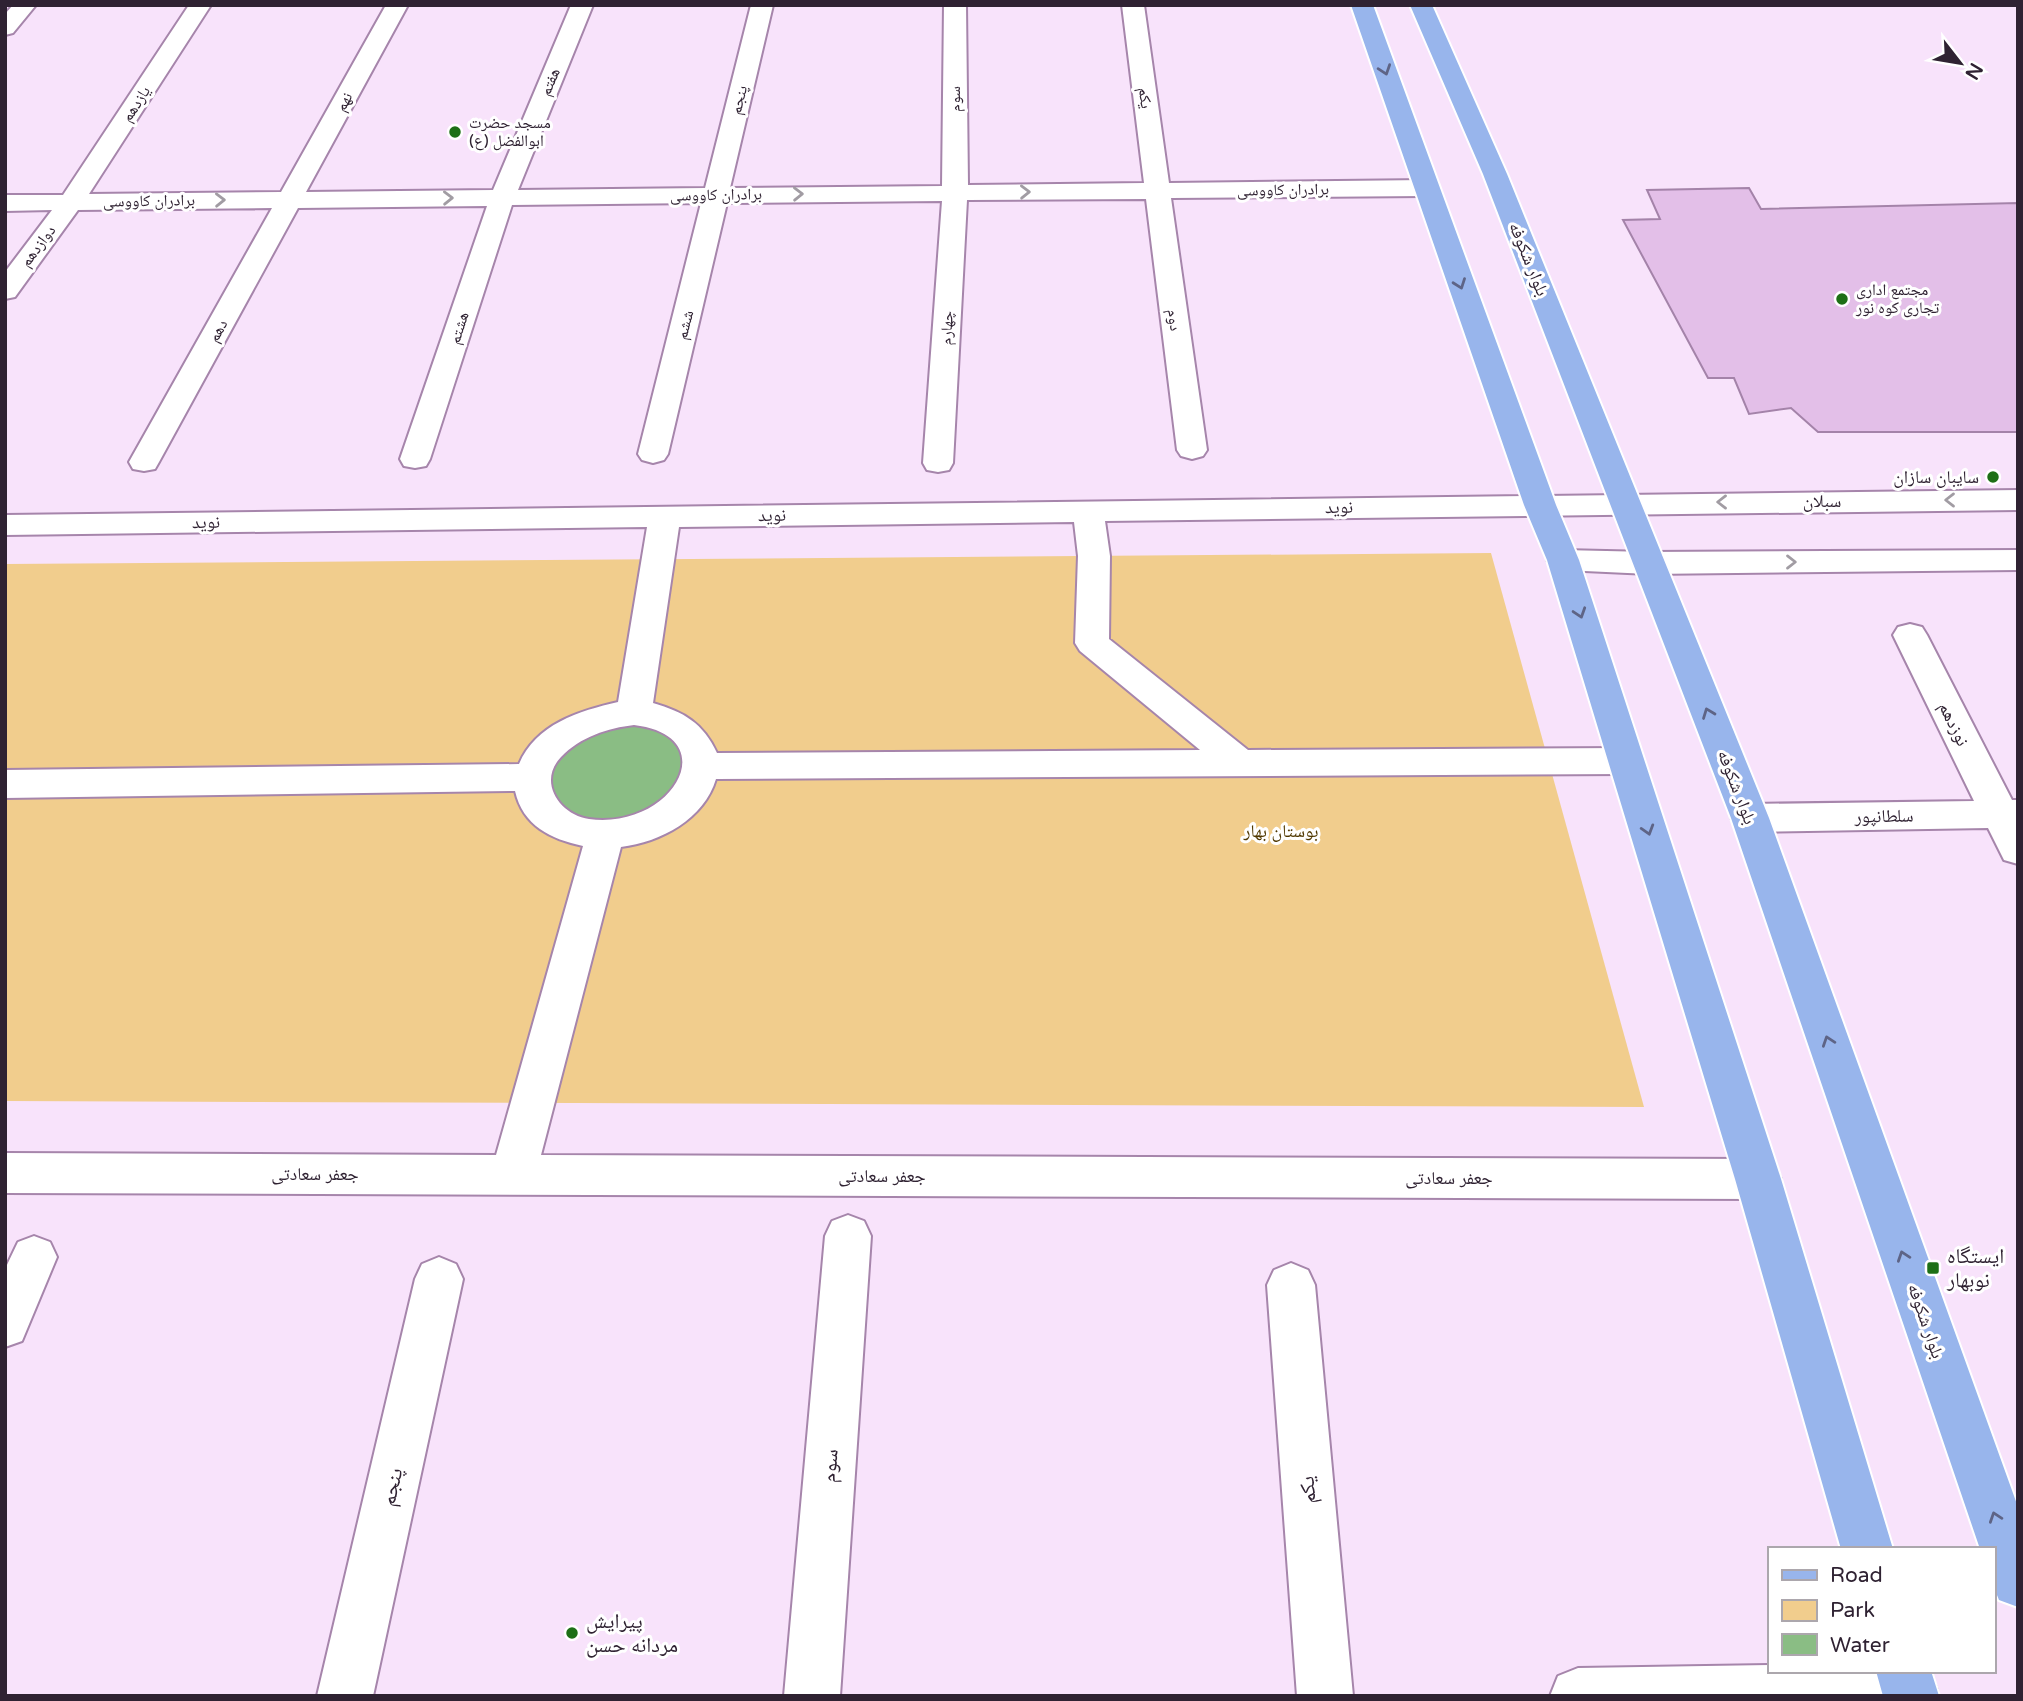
<svg xmlns="http://www.w3.org/2000/svg" width="2023" height="1701" font-family="'Varela Round','Noto Naskh Arabic',sans-serif">
<style>
.green{fill:#f1cd8d}
.water{fill:#8abd84}
.building{fill:#e3bfe8;stroke:#a483a9;stroke-width:2}
.lines{fill:none;stroke-linecap:round;stroke-linejoin:round}
.minor-casing{stroke:#a685ab;stroke-width:4}
.major-casing{stroke:#fff;stroke-width:4}
.minor{fill:#fff;fill-rule:evenodd}
.major{fill:#98b5ec;fill-rule:evenodd}
.oneway{stroke:#5e6486}
.oneway2{stroke:#a19ca3}
.poi-dot{fill:#1d6f16;stroke:#fff;stroke-width:2.5}
.labels{text-anchor:middle;dominant-baseline:central;stroke-width:6;stroke-linejoin:round;paint-order:stroke}
.far-street-label{font-size:16px;fill:#2f2232;stroke:#fff}
.far-poi-label{font-size:16px;fill:#2f2232;stroke:#fff;text-anchor:start}
.street-label{font-size:18px;fill:#2f2232;stroke:#fff}
.poi-label{font-size:18px;fill:#2f2232;stroke:#fff;text-anchor:end}
.park-label{font-size:18px;fill:#503800;stroke:#fff}
.near-poi-label{font-size:21px;fill:#2f2232;stroke:#fff;text-anchor:start}
.near-street-label{font-size:21px;fill:#2f2232;stroke:#fff}
</style>
<rect width="100%" height="100%" fill="#f8e3fb"/>
<path class="green" d="M1491,553L1644,1107L5,1101V564Z"/>
<path class="water" d="M640,724L660,729L685,752L683,784L630,822H583L552,800L550,767L560,751L596,729Z"/>
<path class="building" d="M1749,188L1761,209L2018,203V432H1818L1791,408L1749,414L1734,378H1708L1623,220L1660,219L1647,190Z"/>
<g class="lines">
<g class="minor-casing">
<path id="minor" d="M13,5H36L13,33L5,35V14Z
M189,5H211L89,194L281,192L386,5H408L306,192L493,190L571,5H593L518,190L705,188L751,5H773L730,188L942,186L944,5H966L968,185L1144,183L1122,5H1144L1169,183L1426,180L1435,183L1439,188L1435,193L1426,196L1171,198L1207,450L1203,456L1192,459L1181,456L1177,450L1146,199L967,200L953,463L949,470L938,472L927,470L923,463L942,201L727,203L668,454L664,460L653,463L642,460L638,454L701,203L512,205L430,459L426,466L415,468L404,466L400,459L487,206L298,208L159,462L155,469L144,471L133,469L129,462L272,208L78,210L15,297L5,299V272L52,210L5,211V195H63Z
M2018,490V510L1105,521L1110,556L1109,639L1248,750L1626,748L1639,752L1644,761L1639,770L1626,774L716,779C704,819 661,842 621,847L541,1155L1758,1159L1774,1165L1781,1179L1774,1193L1758,1199L5,1193V1153L496,1155L583,846C551,839 523,826 515,791L5,798V770L519,764C536,724 579,711 618,702L647,527L5,535V515ZM1074,522L1078,556L1075,643L1080,651L1200,750L717,753C703,723 684,712 653,703L679,527ZM634,725C726,736 673,830 589,819C560,815 537,782 561,757C580,737 608,728 634,725Z
M1563,550L1649,552L2018,550V570L1649,574L1563,570L1551,567L1547,560L1551,553Z
M1910,624L1922,627L1927,635L2012,800H2018V864L2004,860L1988,828L1750,832L1737,828L1731,818L1737,808L1750,804L1974,801L1893,635L1898,627Z
M848,1215L864,1221L871,1236L840,1696H784L825,1236L832,1221Z
M34,1236L50,1242L57,1257L22,1341L5,1347V1269L18,1242Z
M439,1257L456,1264L463,1279L373,1696H317L415,1279L422,1264Z
M1291,1263L1308,1270L1315,1285L1353,1696H1297L1267,1285L1274,1270Z
M1769,1665V1671H1929L1937,1690L1934,1696H1550L1558,1676L1578,1668Z"/>
</g>
<g class="major-casing">
<path id="major" d="M1351,5H1373L1556,505L1579,560L1781,1179L1893,1549H1841L1735,1179L1547,560L1524,505Z
M1410,5H1432L1507,174L1769,818L2018,1507V1607L1999,1600L1993,1585V1549H1980L1731,818L1483,174Z
M1876,1671H1931L1939,1696H1883Z"/>
</g>
<use href="#minor" class="minor"/>
<use href="#major" class="major"/>
</g>
<defs><path id="oneway-chevron" d="M-2-3.5L2.5 0L-2 3.5" fill="none" stroke-width="1.6" stroke-linecap="round" stroke-linejoin="round" transform="scale(1.75)"/></defs>
<g class="oneway">
<use href="#oneway-chevron" transform="translate(1385 70) rotate(71)"/>
<use href="#oneway-chevron" transform="translate(1460 284) rotate(70)"/>
<use href="#oneway-chevron" transform="translate(1580 613) rotate(72)"/>
<use href="#oneway-chevron" transform="translate(1708 713) rotate(-111)"/>
<use href="#oneway-chevron" transform="translate(1648 830) rotate(73)"/>
<use href="#oneway-chevron" transform="translate(1828 1041) rotate(-109)"/>
<use href="#oneway-chevron" transform="translate(1903 1256) rotate(-109)"/>
<use href="#oneway-chevron" transform="translate(1995 1517) rotate(-109)"/>
</g>
<g class="oneway2">
<use href="#oneway-chevron" transform="translate(1025 192) rotate(-1)"/>
<use href="#oneway-chevron" transform="translate(798 194) rotate(-1)"/>
<use href="#oneway-chevron" transform="translate(448 198) rotate(-1)"/>
<use href="#oneway-chevron" transform="translate(220 200) rotate(-1)"/>
<use href="#oneway-chevron" transform="translate(1950 500) rotate(180)"/>
<use href="#oneway-chevron" transform="translate(1722 502) rotate(180)"/>
<use href="#oneway-chevron" transform="translate(1791 562)"/>
</g>
<g class="poi-dot">
<circle cx="455" cy="132" r="7"/>
<circle cx="1842" cy="299" r="7"/>
<circle cx="1993" cy="477" r="7"/>
<rect x="1926" y="1261" width="14" height="14" rx="3.5"/>
<circle cx="572" cy="1633" r="7"/>
</g>
<g class="labels">
<g class="far-street-label">
<text transform="translate(550 82) rotate(-67)">هفتم</text>
<text transform="translate(1145 98) rotate(83)">یکم</text>
<text transform="translate(955 99) rotate(-90)">سوم</text>
<text transform="translate(739 100) rotate(-76)">پنجم</text>
<text transform="translate(344 102) rotate(-62)">نهم</text>
<text transform="translate(136 104) rotate(-57)">یازدهم</text>
<text transform="translate(1283 190) rotate(-1)">برادران کاووسی</text>
<text transform="translate(716 195) rotate(-1)">برادران کاووسی</text>
<text transform="translate(149 201) rotate(-1)">برادران کاووسی</text>
<text transform="translate(38 246) rotate(-53)">دوازدهم</text>
<text transform="translate(1174 320) rotate(82)">دوم</text>
<text transform="translate(685 325) rotate(-76)">ششم</text>
<text transform="translate(459 328) rotate(-72)">هشتم</text>
<text transform="translate(947 328) rotate(-87)">چهارم</text>
<text transform="translate(218 331) rotate(-61)">دهم</text>
</g>
<g class="far-poi-label">
<text x="469" y="123">مسجد حضرت<tspan x="469" dy="18">ابوالفضل (ع)</tspan></text>
<text x="1856" y="290">مجتمع اداری<tspan x="1856" dy="18">تجاری کوه نور</tspan></text>
</g>
<g class="street-label">
<text transform="translate(1529 259) rotate(68)">بلوار شکوفه</text>
<text x="1822" y="501">سبلان</text>
<text transform="translate(1339 507) rotate(-1)">نوید</text>
<text transform="translate(772 515) rotate(-1)">نوید</text>
<text transform="translate(206 522) rotate(-1)">نوید</text>
<text transform="translate(1954 724) rotate(64)">نوزدهم</text>
<text transform="translate(1737 787) rotate(69)">بلوار شکوفه</text>
<text transform="translate(1884 816) rotate(-1)">سلطانپور</text>
<text x="315" y="1174">جعفر سعادتی</text>
<text x="882" y="1176">جعفر سعادتی</text>
<text x="1449" y="1178">جعفر سعادتی</text>
<text transform="translate(1926 1321) rotate(71)">بلوار شکوفه</text>
</g>
<g class="poi-label">
<text x="1979" y="477">سایبان سازان</text>
</g>
<g class="park-label">
<text x="1281" y="831">بوستان بهار</text>
</g>
<g class="near-poi-label">
<text x="1947" y="1256">ایستگاه<tspan x="1947" dy="24">نوبهار</tspan></text>
<text x="586" y="1621">پیرایش<tspan x="586" dy="24">مردانه حسن</tspan></text>
</g>
<g class="near-street-label">
<text transform="translate(830 1466) rotate(-86)">سوم</text>
<text transform="translate(392 1487) rotate(-77)">پنجم</text>
<text transform="translate(1308 1490) rotate(-95)">یکم</text>
</g>
</g>
<rect width="2023" height="1701" fill="none" stroke="#2f2232" stroke-width="14"/>
<rect x="1768" y="1547" width="228" height="126" fill="#ffffff" stroke="#aca7ad" stroke-width="2"/>
<rect x="1782" y="1570" width="35" height="10" fill="#98b5ec" stroke="#aca7ad" stroke-width="2"/>
<text x="1830" y="1582" font-size="21" fill="#2f2232">Road</text>
<rect x="1782" y="1600" width="35" height="21" fill="#f1cd8d" stroke="#aca7ad" stroke-width="2"/>
<text x="1830" y="1617" font-size="21" fill="#2f2232">Park</text>
<rect x="1782" y="1634" width="35" height="21" fill="#8abd84" stroke="#aca7ad" stroke-width="2"/>
<text x="1830" y="1652" font-size="21" fill="#2f2232">Water</text>
<g transform="translate(1960 63) rotate(121)" stroke="#ffffff" stroke-width="5" paint-order="stroke">
<path d="M0-5L12 26L0 18L-12 26Z" fill="#2f2232"/>
<text y="-10" font-size="19" font-weight="bold" text-anchor="middle" fill="#2f2232">N</text>
</g>
</svg>
